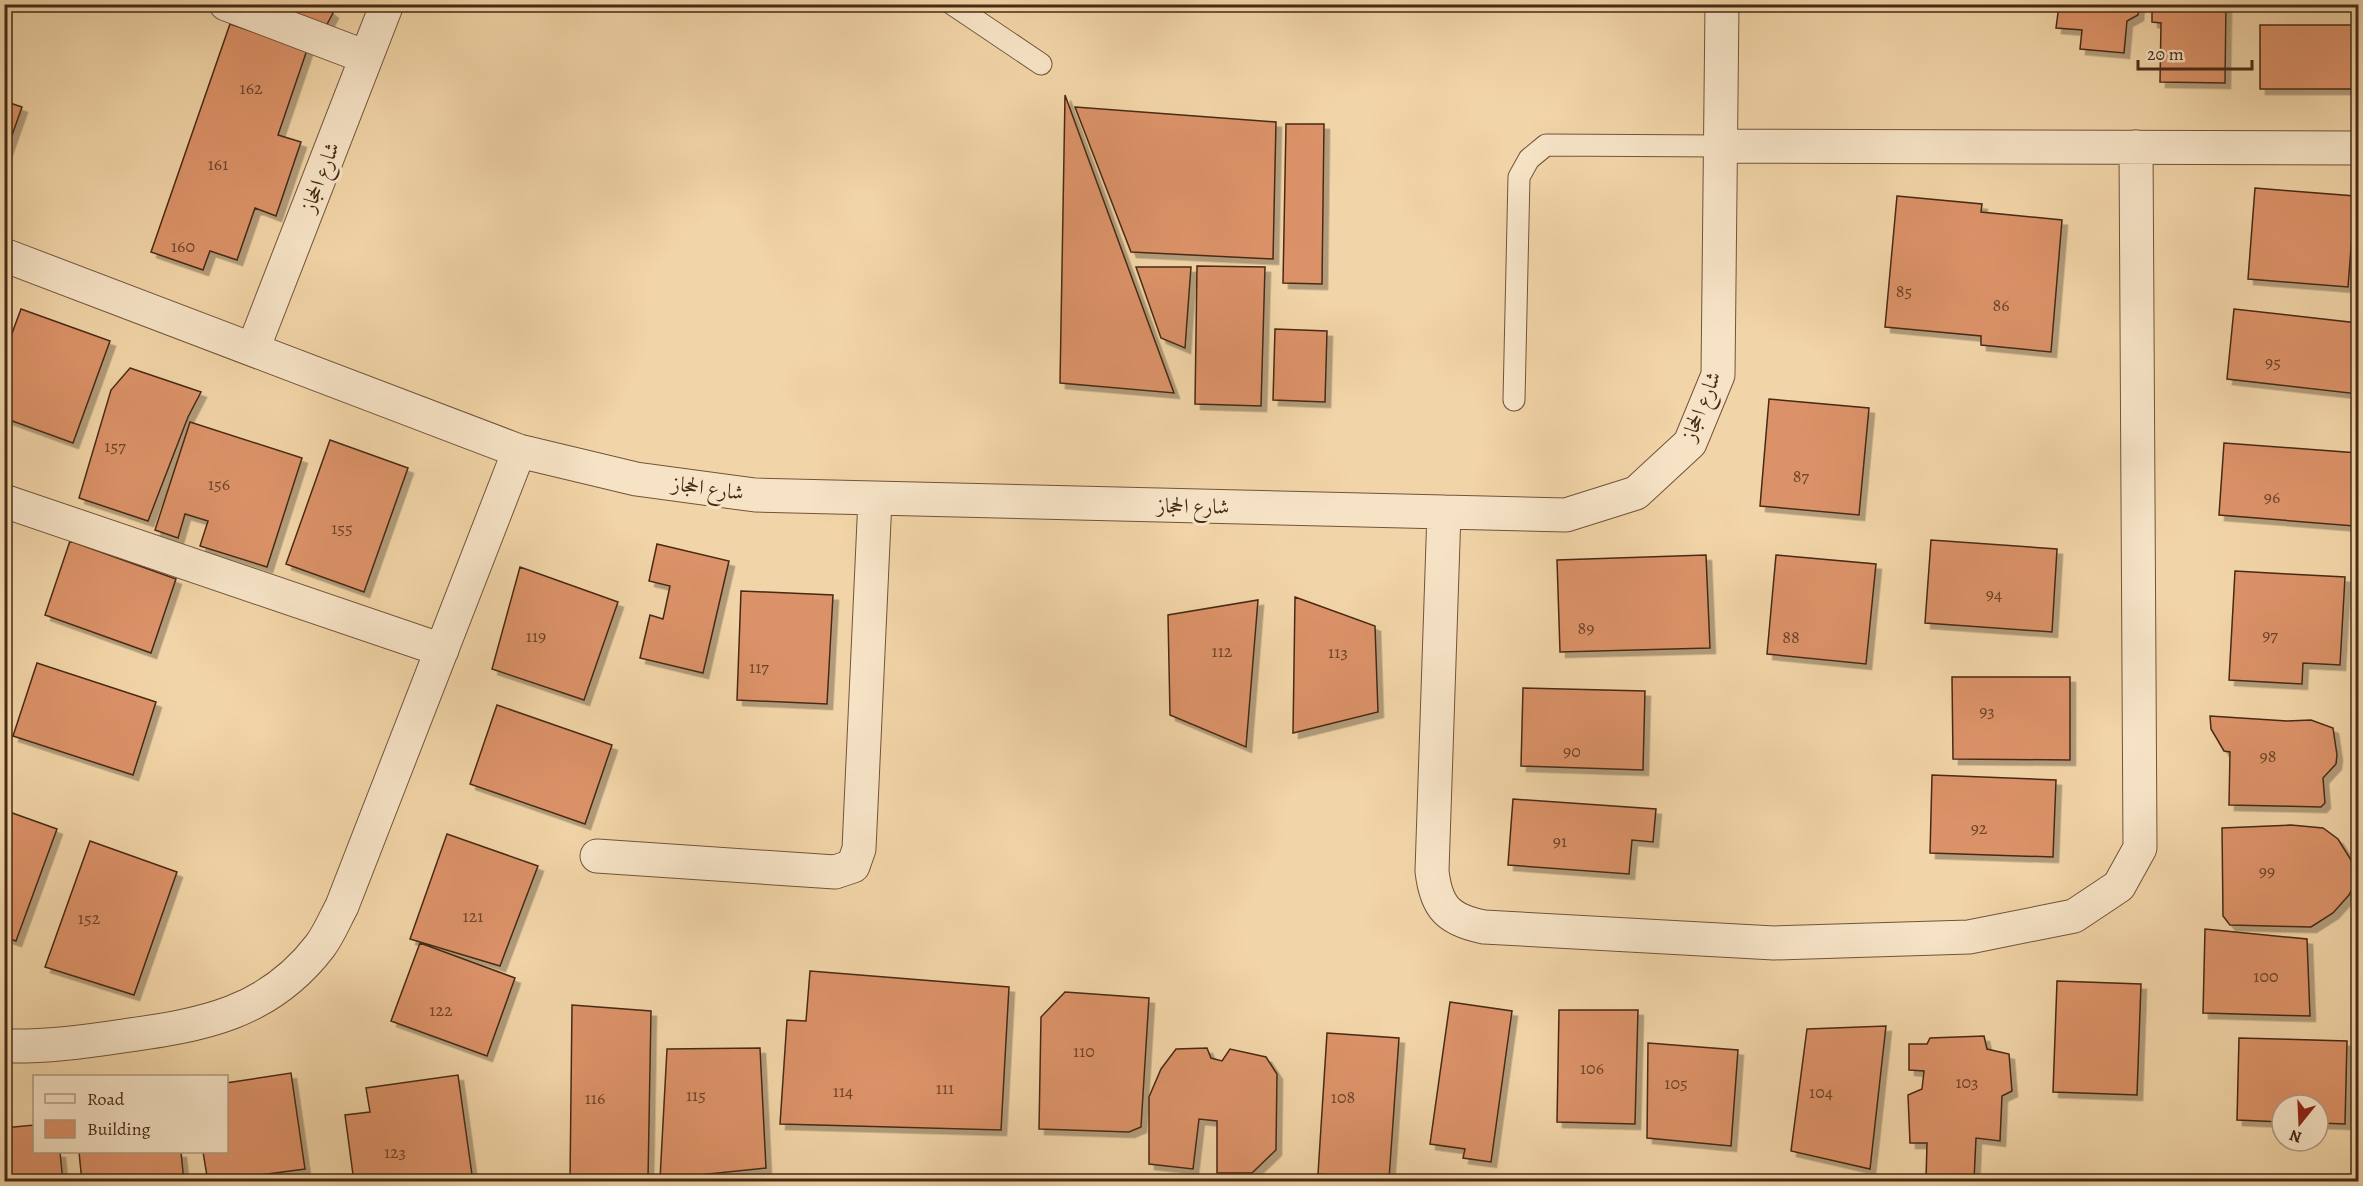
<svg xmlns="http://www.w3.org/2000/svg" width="2363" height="1186" font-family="Alegreya,Amiri,serif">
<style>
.building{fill:#dc9267;stroke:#472a16;stroke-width:1.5;filter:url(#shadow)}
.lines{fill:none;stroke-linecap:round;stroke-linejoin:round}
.service-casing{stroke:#72543a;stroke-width:23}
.minor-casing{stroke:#72543a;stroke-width:35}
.service{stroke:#f6e3c6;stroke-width:21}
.minor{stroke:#f6e3c6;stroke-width:33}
.labels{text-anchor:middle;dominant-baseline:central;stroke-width:6;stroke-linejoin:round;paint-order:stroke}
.number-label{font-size:18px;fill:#6c442a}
.street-label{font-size:21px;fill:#472a16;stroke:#f6e3c6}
</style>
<defs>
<filter id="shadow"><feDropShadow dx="5.5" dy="5.5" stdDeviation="0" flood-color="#0004"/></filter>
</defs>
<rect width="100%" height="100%" fill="#f1d4a7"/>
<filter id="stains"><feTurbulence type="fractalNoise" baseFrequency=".00333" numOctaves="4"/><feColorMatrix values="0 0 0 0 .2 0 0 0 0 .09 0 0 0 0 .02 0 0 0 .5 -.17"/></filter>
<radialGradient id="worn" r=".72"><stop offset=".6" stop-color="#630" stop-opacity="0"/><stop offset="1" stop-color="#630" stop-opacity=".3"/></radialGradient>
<path class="building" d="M251,4H328L327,8L333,13L325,28Z
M2090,4H2139L2138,15L2127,21L2124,53L2080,49L2082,30L2056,28L2059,5L2090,8Z
M2152,4H2226L2225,83L2160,82L2161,23L2152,22Z
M230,24L307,50L278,135L301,142L276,216L255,208L237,260L210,251L203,270L151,252Z
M2260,25H2358V89H2260Z
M1065,95L1174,393L1060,383Z
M4,101L22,107L4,158Z
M1075,107L1276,122L1273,259L1131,252Z
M1286,124H1324L1322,284L1283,283Z
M2255,188L2355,196L2348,287L2248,279Z
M1897,196L1982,204L1981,212L2062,220L2051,352L1981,345V336L1885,327Z
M1197,266L1265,267L1261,406L1195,404Z
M1136,267H1191L1185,348L1161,338Z
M21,309L110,341L73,443L4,418V355Z
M2234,309L2358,323V394L2227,379Z
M1275,329L1327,331L1325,402L1273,400Z
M130,368L201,392L188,417L148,521L79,498L111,390Z
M1769,399L1869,408L1859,515L1760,506Z
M190,422L302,458L267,567L200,546L208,521L185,514L178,538L155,530Z
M330,440L408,468L364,592L286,564Z
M2224,443L2358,453L2354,526L2219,515Z
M1931,540L2057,549L2052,632L1925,623Z
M70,541L176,579L151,653L45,615Z
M657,544L729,561L703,673L640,658L650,615L663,619L670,586L649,581Z
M1706,555L1710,648L1560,652L1557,560Z
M1776,555L1876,564L1866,664L1767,654Z
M520,567L618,602L584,700L492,669Z
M2235,571L2345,577L2340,665L2303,663L2302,684L2229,680Z
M741,591L833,595L827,704L737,700Z
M1295,597L1375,626L1378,712L1293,733Z
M1258,600L1246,747L1170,715L1168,615Z
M37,663L156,702L133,775L13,736Z
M1952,677H2070V760L1953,759Z
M1523,688L1645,691L1643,770L1521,766Z
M497,705L612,745L585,824L470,784Z
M2210,716L2287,721L2311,720L2333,728L2337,755L2336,764L2323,778L2325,803L2321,807L2229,805L2230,752L2224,751L2211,729Z
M1932,775L2056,780L2053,857L1930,853Z
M1513,799L1656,809L1653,842L1632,840L1629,874L1508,865Z
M4,810L57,829L16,941L4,937Z
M2291,825L2323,828L2338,839L2351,860L2356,881L2349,895L2333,913L2311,927L2230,925L2223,916L2222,828Z
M447,834L538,866L500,966L410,939Z
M90,841L177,872L134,995L45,967Z
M2205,929L2307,939L2310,1016L2203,1013Z
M420,943L515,978L487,1056L391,1021Z
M810,971L1009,987L1001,1130L780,1124L787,1020L806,1021Z
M2057,981L2141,984L2137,1095L2053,1092Z
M1065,992L1149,998L1141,1127L1129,1132L1039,1129L1041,1017Z
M1450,1002L1512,1011L1491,1162L1463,1158L1465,1149L1430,1144Z
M572,1005L651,1011L648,1179L570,1181Z
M1559,1010H1638L1635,1124L1557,1122Z
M1886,1026L1870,1169L1791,1151L1807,1029Z
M1327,1033L1399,1038L1389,1179L1318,1174Z
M1984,1036L1987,1049L2009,1054L2012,1091L2002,1096L2000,1141L1976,1138L1974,1181L1926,1180L1927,1143H1910L1908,1095L1922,1089L1924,1071L1909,1070V1044H1927L1930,1038Z
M2239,1038L2347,1041L2345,1124L2318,1123V1105H2282V1122L2237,1120Z
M1648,1043L1738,1050L1731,1146L1647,1138Z
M760,1048L766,1168L660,1179L667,1049Z
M1207,1048L1211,1058L1222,1061L1230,1049L1266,1057L1277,1074L1276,1150L1252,1173H1217V1121L1199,1119L1193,1169L1149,1164V1097L1161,1069L1176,1049Z
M291,1073L305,1169L208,1182L203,1152H226V1083Z
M458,1075L473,1182H354L345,1115L370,1112L366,1088Z
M34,1125V1152H60L63,1182H4V1128Z
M79,1152H181L184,1182H82Z"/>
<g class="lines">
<g class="service-casing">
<path id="service" d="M952,4L1041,64
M1514,400L1519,177L1529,159L1546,145L1722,146"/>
</g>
<g class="minor-casing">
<path id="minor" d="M226,4L366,57
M1722,146L2358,148
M4,255L519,451L636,479L755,495L1566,515L1636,493L1690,443L1718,375L1722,4
M253,349L387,4
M4,501L442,650
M1444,512L1432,871C1436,907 1448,920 1484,927L1774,943L1969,937L2074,916L2119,886L2140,848L2136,147
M597,856L835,872L853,866L859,849L875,499
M4,1046C45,1047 83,1042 123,1036C202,1025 268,1014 320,946C329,934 335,919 342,906L519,451"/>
</g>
<use href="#service" class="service"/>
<use href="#minor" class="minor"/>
</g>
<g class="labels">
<g class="number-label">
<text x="251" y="88">162</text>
<text x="218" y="164">161</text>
<text x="183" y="246">160</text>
<text x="1904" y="291">85</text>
<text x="2001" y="305">86</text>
<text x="2273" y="362">95</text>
<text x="115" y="446">157</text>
<text x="1801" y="476">87</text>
<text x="219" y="484">156</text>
<text x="2272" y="497">96</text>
<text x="342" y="528">155</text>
<text x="1994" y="594">94</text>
<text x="1586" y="628">89</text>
<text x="2270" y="635">97</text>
<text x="536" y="636">119</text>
<text x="1791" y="637">88</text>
<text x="1222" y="651">112</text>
<text x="1338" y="652">113</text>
<text x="759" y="667">117</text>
<text x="1987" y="711">93</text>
<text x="1572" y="751">90</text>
<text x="2268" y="756">98</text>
<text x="1979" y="828">92</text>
<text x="1560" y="841">91</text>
<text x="2267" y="871">99</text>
<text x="473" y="916">121</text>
<text x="89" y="918">152</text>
<text x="2266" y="976">100</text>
<text x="441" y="1010">122</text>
<text x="1084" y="1051">110</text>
<text x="1592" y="1068">106</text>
<text x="1967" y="1082">103</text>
<text x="1676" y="1083">105</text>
<text x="945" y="1088">111</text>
<text x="843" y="1091">114</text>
<text x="1821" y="1092">104</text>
<text x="696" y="1095">115</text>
<text x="1343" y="1097">108</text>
<text x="595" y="1098">116</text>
<text x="395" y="1152">123</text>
</g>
<g class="street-label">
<text transform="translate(320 177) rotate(-69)">شارع الحجاز</text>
<text transform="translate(1701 406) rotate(-68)">شارع الحجاز</text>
<text transform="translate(708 488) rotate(8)">شارع الحجاز</text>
<text transform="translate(1193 506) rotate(1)">شارع الحجاز</text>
</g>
</g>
<rect width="2363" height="1186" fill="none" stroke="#f1d4a7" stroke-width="24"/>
<rect x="6" y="6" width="2351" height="1174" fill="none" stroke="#472a16" stroke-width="3"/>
<rect x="12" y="12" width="2339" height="1162" fill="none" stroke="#472a16" stroke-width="1.5"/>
<rect x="33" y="1075" width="195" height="78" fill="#f6e3c6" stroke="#b09980" stroke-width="1.5"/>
<rect x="45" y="1094" width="30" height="9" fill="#f6e3c6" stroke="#b09980" stroke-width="1.5"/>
<text x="87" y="1105" font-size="18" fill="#472a16">Road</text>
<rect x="45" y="1120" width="30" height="18" fill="#dc9267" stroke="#b09980" stroke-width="1.5"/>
<text x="87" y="1135" font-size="18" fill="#472a16">Building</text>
<g transform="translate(2300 1123) rotate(198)"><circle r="28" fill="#f6e3c6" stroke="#b09980" stroke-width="1.5"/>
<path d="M0-4.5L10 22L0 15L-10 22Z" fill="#8f2418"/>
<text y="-9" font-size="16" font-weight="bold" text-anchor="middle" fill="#472a16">N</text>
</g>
<path d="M2138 60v9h114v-9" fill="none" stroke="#472a16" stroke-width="3"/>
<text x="2147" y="60" font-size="18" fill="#472a16" stroke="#f6e3c6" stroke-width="4.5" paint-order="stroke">20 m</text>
<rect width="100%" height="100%" filter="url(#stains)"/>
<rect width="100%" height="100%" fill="url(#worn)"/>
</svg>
